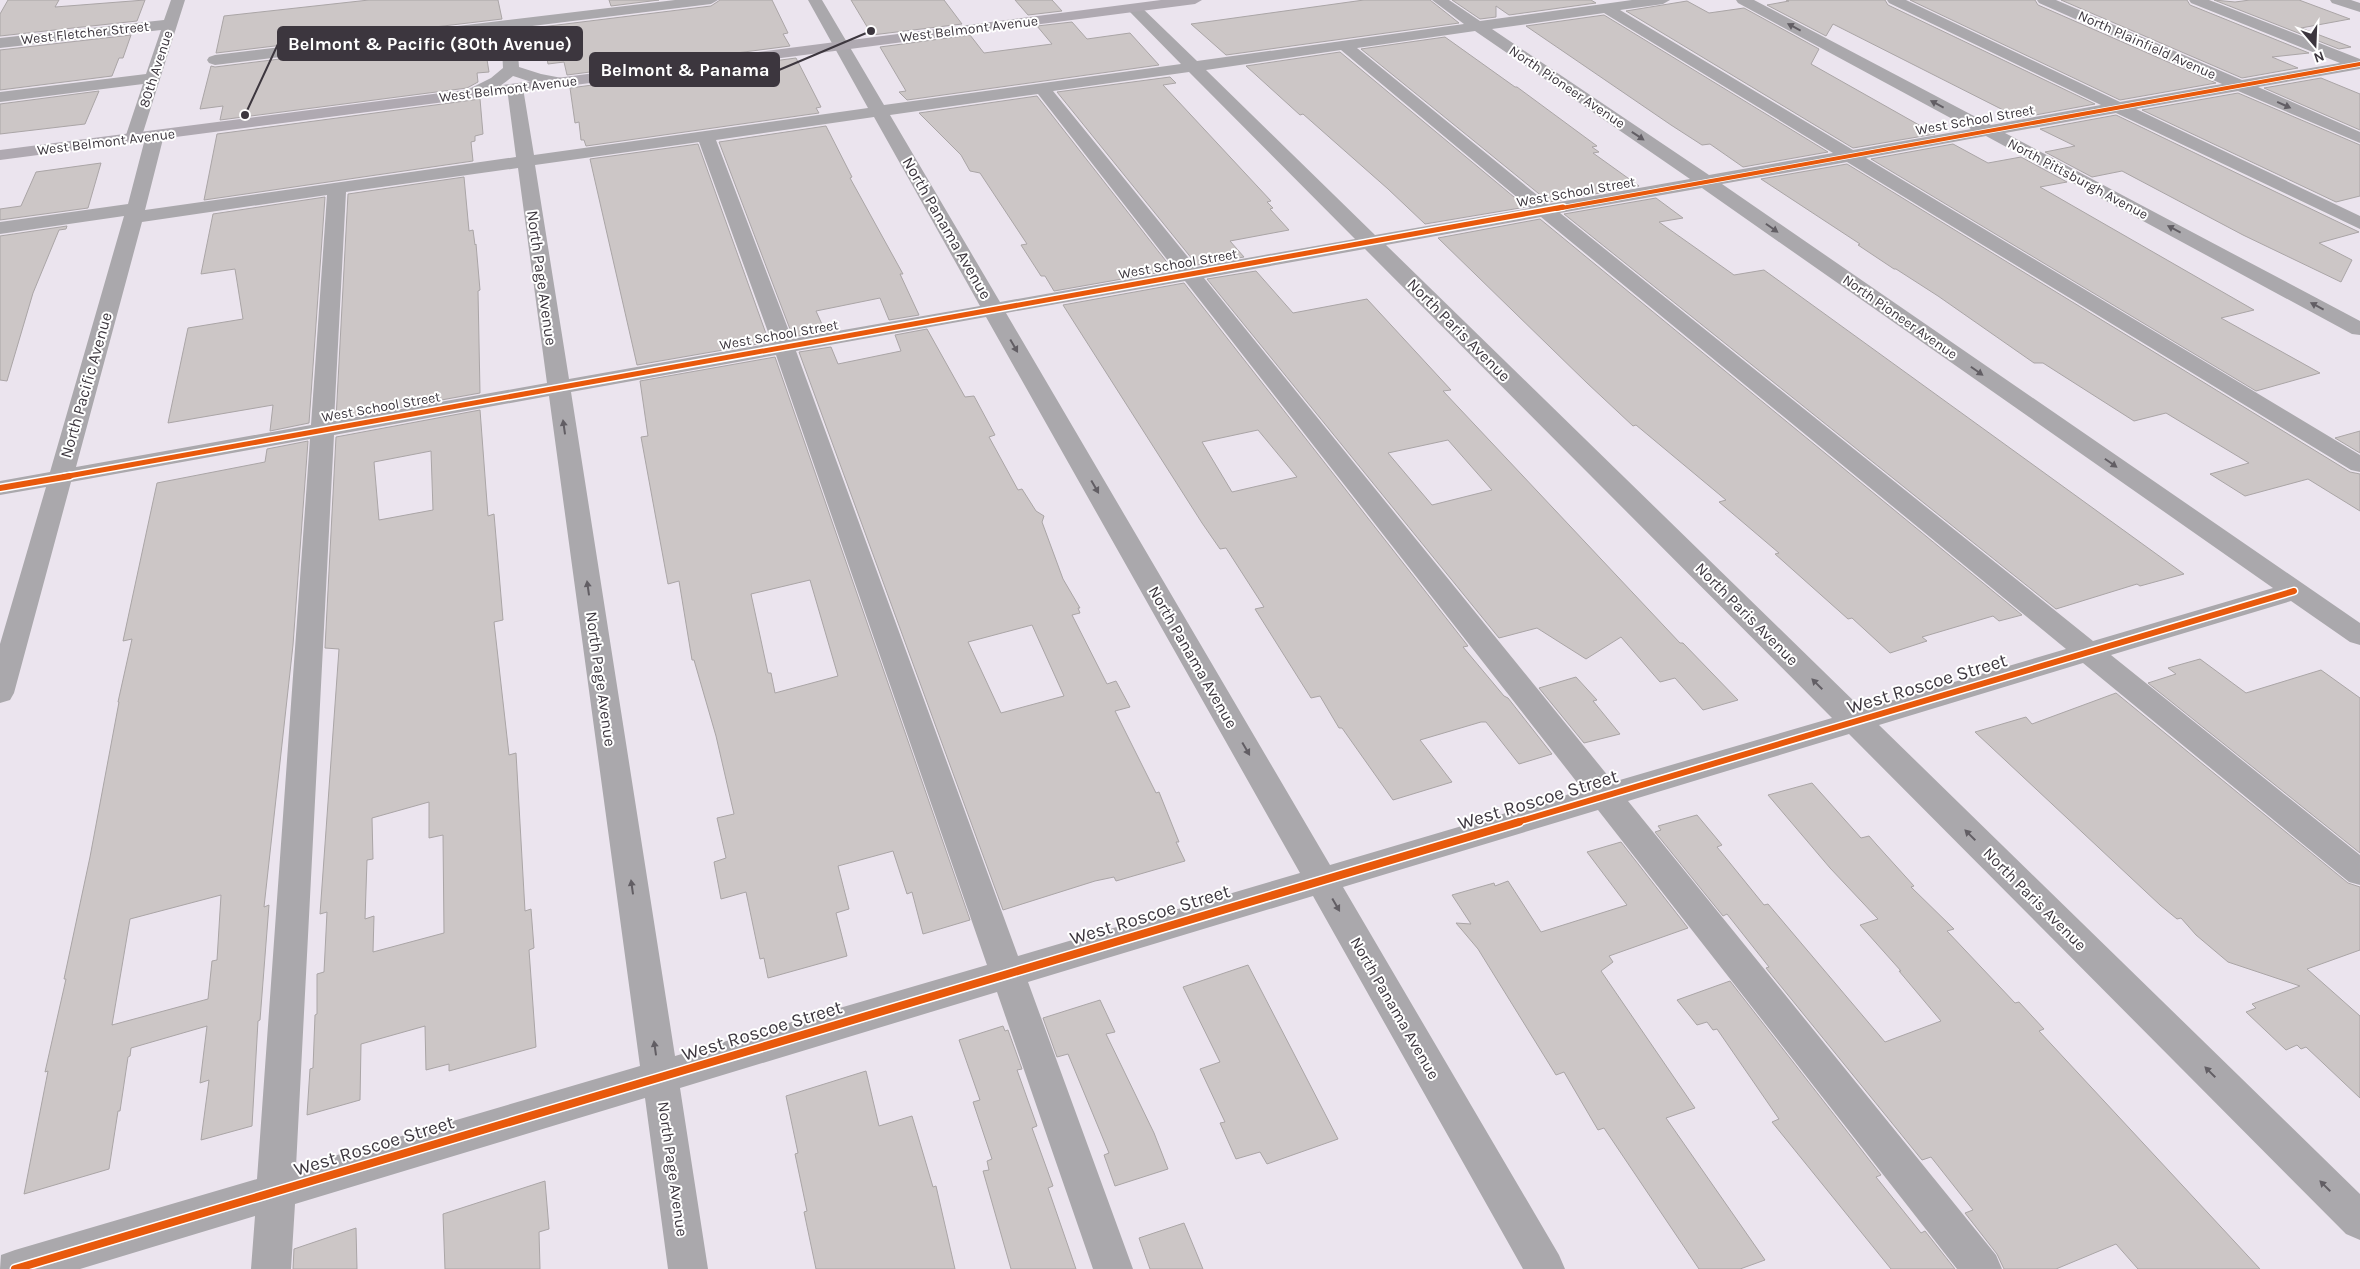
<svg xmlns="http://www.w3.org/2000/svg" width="2360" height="1269" font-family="Karla,sans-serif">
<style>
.building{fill:#ccc6c6;stroke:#aaa5a6;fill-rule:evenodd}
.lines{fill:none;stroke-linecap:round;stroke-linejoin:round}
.minor{fill:#aaa8ac;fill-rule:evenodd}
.major{fill:#afa9b1;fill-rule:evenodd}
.cycleway-far3-casing{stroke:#fff;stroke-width:5.5}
.cycleway-far2-casing{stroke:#fff;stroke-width:8}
.cycleway-far1-casing{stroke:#fff;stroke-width:9}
.cycleway-casing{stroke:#fff;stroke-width:11}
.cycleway-far3{stroke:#e8590c;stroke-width:4}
.cycleway-far2{stroke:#e8590c;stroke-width:5}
.cycleway-far1{stroke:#e8590c;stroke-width:6}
.cycleway{stroke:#e8590c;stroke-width:8}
.oneway{fill:#625e64}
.labels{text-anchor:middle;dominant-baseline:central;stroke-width:4;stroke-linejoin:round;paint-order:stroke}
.far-street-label{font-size:14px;fill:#3c363e;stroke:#fff}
.street-label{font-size:16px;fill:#3c363e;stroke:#fff}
.near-street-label{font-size:19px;fill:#3c363e;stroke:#fff}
.leader{fill:none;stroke:#3c363e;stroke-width:2}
.callout-dot{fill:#3c363e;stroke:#fff;stroke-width:2}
.callout{fill:#3c363e;stroke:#3c363e;stroke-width:2}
.callout-label{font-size:18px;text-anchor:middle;font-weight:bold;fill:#fff}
</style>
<rect width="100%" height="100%" fill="#ebe4ee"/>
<path class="building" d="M8,0H59L55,7L145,0L137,21L0,36V14Z
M369,0H498L502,19L216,53L224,16Z
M609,0H659L611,6Z
M720,0H772L788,33L783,34L790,46L567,75L564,62L548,64L541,27L711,6Z
M851,0H944L962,24L872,35Z
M1015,0H1052L1062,11L1028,15Z
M1364,0H1430L1459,23L1226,55L1191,24Z
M1452,0H1591L1596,3L1509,15L1496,6V17L1480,19Z
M1786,0H1885L1888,5L2095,104L2019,118L1833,24L1826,36L1767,5L1789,1Z
M1910,0H2035L2038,5L2216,83L2120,100Z
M2061,0H2187L2190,5L2309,53L2272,57L2298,68L2242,78Z
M2214,0L2235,2L2250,0H2299L2350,19L2301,28L2351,47L2339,49Z
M1687,1L1709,13L1744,8L1819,49L1811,64L1935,134L1853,148L1626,11Z
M1604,15L1828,152L1743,167L1710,144L1702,145L1671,125L1526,26Z
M1072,22L1087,39L1130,33L1159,65L907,100L899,92L906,91L880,47L970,35L984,53L1052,44L1037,26Z
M499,32L500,45L485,47L489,72L477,73L478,82L467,88L220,120L223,106L200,109L211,66L215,67Z
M131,35L123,58H119L112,76L0,90V50Z
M1445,37L1515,87H1517L1597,146L1592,147L1599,152L1593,153L1639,186L1549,202L1361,49Z
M1340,52L1526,207L1425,224L1388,189L1303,114L1300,115L1246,66Z
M796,58L821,107L816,108L819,113L586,146L584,140H581L579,122L575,123L570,88Z
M1170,77L1176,83L1163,85L1271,201L1267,202L1273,208L1270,209L1289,230L1230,241L1244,257L1197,265L1057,92Z
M2321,78L2360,94V130L2264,88Z
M99,91L85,124L0,134V104Z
M2238,93L2360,145V196L2336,202L2142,110Z
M1037,96L1173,270L1054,291L1045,276H1041L1021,245L1027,244L980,173L970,171L961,155L919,113Z
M480,99L483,134L475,136V141L471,142L473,161L204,200L217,134Z
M2116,115L2359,232L2319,243L2352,260L2341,282L2243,235L2122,171L2092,177L2045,152L2075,146L2040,129Z
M826,126L852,177L850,178L903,274H900L919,315L889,320L880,298L816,311L825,331L793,337L719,142Z
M698,144L769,342L637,365L590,159Z
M1953,144L1988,163L2021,157L2067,182L2040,187L2254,310L2221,318L2320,373L2256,391L1871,159Z
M101,163L88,208L0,220V209L21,206L36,172Z
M1847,164L2350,472L2360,474V511L2308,479L2245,496L2210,474L2249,463L2166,413L2134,421L2043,363H2034L1938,296L1896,269H1894L1858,245L1860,244L1761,179Z
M464,177L469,231L473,230L475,245L476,244L480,290L478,291L480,393L336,419L348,194Z
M325,197L309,423L270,431L273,405L168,423L188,328L243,319L235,269L201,274L213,214Z
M1656,198L1683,218L1659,222L1734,275L1764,270L2184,574L2140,586L2137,584L2056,609L1564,214Z
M1540,219L2022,615L1999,621L1993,616L1922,637L1927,641L1890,653L1852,618L1848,619L1775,554L1779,553L1719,502L1726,500L1636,425L1633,426L1587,383L1438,238Z
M67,226L66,229L59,230L33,293L7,381L0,380V236Z
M1256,271L1293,313L1367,299L1451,390L1443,391L1680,643H1683L1738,700L1703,710L1675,678L1660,682L1621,637L1586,659L1537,628L1499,638L1207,279ZM1448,440L1492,490L1432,505L1388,453Z
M1184,283L1468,646L1463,647L1504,696L1508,698L1552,754L1519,764L1486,722H1481L1420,740L1452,782L1393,800L1342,728H1339L1320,696L1311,698L1255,609L1264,607L1226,548L1220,549L1202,523L1063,305ZM1258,430L1297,477L1232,492L1202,442Z
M927,329L965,397L974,396L995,435L989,437L1018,490L1022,489L1036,511L1044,516L1042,522L1063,579L1080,608H1078L1080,613L1072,615L1107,684L1116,681L1130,707L1115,711L1156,793L1159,792L1179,842H1176L1185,861L1116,881L1114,877L1095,881L1003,910L799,352L831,347L838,364L901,351L895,335ZM1032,625L1064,696L1001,713L968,642Z
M775,357L970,920L923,934L912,892L907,894L893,851L838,866L849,909L836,913L847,956L768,978L764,958L760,959L746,892L721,899L714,862L726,858L717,818L734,814L716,736L694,660H692L679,581L668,584L641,437L648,436L640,381ZM810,580L838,676L775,693L771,673H768L751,594Z
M480,410L488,516L494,514L503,620L494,622L509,755L516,753L525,911L531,909L534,948L529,950L536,1047L449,1071V1064L426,1070L425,1026L361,1044L360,1100L307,1115L310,1069L313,1068L315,1015L317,1014V974L324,972L327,912L320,914L339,649L325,648L336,437ZM431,451L433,510L379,520L374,462ZM429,802V838L443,835L444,933L373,952L374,916L365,919L367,860L373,859L372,818Z
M2360,431V453L2335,438Z
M308,441L293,645L264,907L269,905L260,1020L258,1021L252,1126L201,1140L209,1080L200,1083L207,1026L131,1048L130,1056L128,1057L120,1111H118L109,1169L24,1194L48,1071L45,1072L66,979H64L90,857L119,702H118L132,639L123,641L157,483L265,462L267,449ZM221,895L217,960L212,961L208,999L112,1025L130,919Z
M2200,659L2246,693L2321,670L2360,698V853L2148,683L2176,674L2168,668Z
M1576,677L1597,700L1593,701L1620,734L1584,743L1539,688Z
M2116,693L2348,883L2360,887V950L2307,969L2360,1016V1098L2306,1047L2301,1049L2297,1045L2286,1050L2246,1012L2256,1008L2252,1004L2300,986L2228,962L2196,935L2181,918L2177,919L2160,905L1975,732L2026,717L2032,724Z
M1812,783L1861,838L1869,836L1876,844L1914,886L1911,887L1954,929L1947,931L2015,1003L2019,1002L2044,1029L2039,1031L2260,1269H2138L2116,1244L2056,1269H2004L1997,1254L1965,1213L1973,1210L1931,1157L1922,1160L1766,968L1769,967L1727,914L1723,916L1655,832L1661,830L1658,826L1697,815L1722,845L1717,847L1764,905L1768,904L1885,1042L1941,1021L1899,971H1901L1860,925L1878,919L1830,868L1768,795Z
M1621,842L1688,928L1609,956L1613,962L1601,971L1695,1108L1666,1118L1765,1260L1740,1269H1699L1604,1128L1598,1130L1564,1072L1556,1075L1478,949L1456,923L1471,924L1452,895L1494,883L1495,886L1508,881L1541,932L1627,905L1587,852Z
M1248,965L1338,1139L1267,1164L1260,1152L1236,1159L1220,1123L1225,1122L1200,1069L1220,1062L1183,987Z
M1730,981L1881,1175L1876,1177L1921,1233L1925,1231L1955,1269H1891L1772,1122L1779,1119L1717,1029L1713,1030L1707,1022L1697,1025L1677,1000Z
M1100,1000L1115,1032L1106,1034L1154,1133L1168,1169L1115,1186L1104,1155L1109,1153L1068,1054L1057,1057L1043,1018Z
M1003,1026L1005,1031L1008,1030L1022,1069L1017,1070L1037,1126L1032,1128L1053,1186L1048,1188L1076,1269H1011L983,1171L989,1170L987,1161L992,1159L973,1102L980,1100L959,1040Z
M866,1071L879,1126L912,1116L933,1187L936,1186L955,1269H816L804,1212L807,1211L795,1154L798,1153L786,1096Z
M545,1181L549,1229L539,1232L540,1269H445L443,1214Z
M1184,1223L1203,1269H1150L1139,1238Z
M356,1228L357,1269H293L294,1249Z"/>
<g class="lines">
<path class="minor" d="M171,0H185L140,142H128L125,138L143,84L0,102V92L146,74L161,30L0,48V38L164,20Z
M675,0H718L711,4L516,28L519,67L541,74L567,79L569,82L567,85C550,90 529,81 513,76C502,85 481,101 465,97L463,94L465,91L491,78L503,68L501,30L215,65L209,63L207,60L209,57L215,55Z
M808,0H822L884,105L1181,64L1129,11L1127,8L1129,5H1139L1197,61L1464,24L1432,0H1449L1480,21L1632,0H1670L1663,4L1620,10L1853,150L1971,129L1738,3L1736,0H1754L1991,125L2101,105L1889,3L1887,0H1906L2120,102L2222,84L2039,3L2037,0H2056L2242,80L2340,63L2191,3L2189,0H2209L2360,59V69L2258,87L2360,132V143L2238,91L2136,109L2360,216V229L2116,113L2005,133L2360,321V335L2352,334L1986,136L1866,158L2360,455V472L2351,470L1847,162L1722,184L2360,623V645L2350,642L2291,601L2111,655L2360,855V885L2349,882L2083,663L1879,725L2360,1194V1240L2346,1234L1849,734L1628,801L1996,1255L2002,1269H1957L1598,810L1343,887L1559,1255L1565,1269H1523L1313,896L1028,982L1133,1269H1093L997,992L680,1088L708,1269H668L645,1098L295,1204L291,1269H251L255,1216L80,1269H0L1,1255L15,1250L257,1179L310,439L71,482L14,693L10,700L0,703V644L46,487L0,495V481L50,472L124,216L0,234V222L128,204L146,135L149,131H161L164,135L145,210L516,157L507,88L509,85H521L523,88L534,155L868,108ZM1604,13L1833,153L1709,175L1492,29ZM1475,31L1690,179L1548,204L1357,48ZM1341,50L1530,208L1375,235L1206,70ZM1189,72L1355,239L1196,267L1053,91ZM1038,94L1176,271L1000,302L890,115ZM874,117L980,306L792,339L716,140ZM699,142L772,343L569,379L535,165ZM518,168L547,383L334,421L346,192ZM1702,188L2273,588L2093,641L1560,213ZM327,195L311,425L76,467L142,222ZM1541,217L2066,649L1862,709L1386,245ZM1365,249L1832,718L1613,782L1204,278ZM1185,281L1583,790L1330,865L1006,313ZM986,317L1300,873L1018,956L796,351ZM776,355L987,965L675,1056L571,392ZM549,396L640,1066L296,1167L334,435Z
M2330,0H2351L2360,3V12L2332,3Z"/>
<path class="major" d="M1161,0H1202L1195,4L0,160V150Z"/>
<g class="cycleway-far3-casing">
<path id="cycleway-far3" d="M1556,209L2360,64"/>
</g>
<g class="cycleway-far2-casing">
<path id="cycleway-far2" d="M63,477L1563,207"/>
</g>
<g class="cycleway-far1-casing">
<path id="cycleway-far1" d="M0,488L70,476
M1514,823L2294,591"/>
</g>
<g class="cycleway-casing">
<path id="cycleway" d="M15,1269L1519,822"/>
</g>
<use href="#cycleway-far3" class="cycleway-far3"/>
<use href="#cycleway-far2" class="cycleway-far2"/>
<use href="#cycleway-far1" class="cycleway-far1"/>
<use href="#cycleway" class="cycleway"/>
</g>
<defs><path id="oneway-solid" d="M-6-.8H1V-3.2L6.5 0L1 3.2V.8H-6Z" transform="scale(1.25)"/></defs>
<g class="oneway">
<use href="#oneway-solid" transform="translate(1794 27) rotate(-152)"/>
<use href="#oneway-solid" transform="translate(1937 104) rotate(-152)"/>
<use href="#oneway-solid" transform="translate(2284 105) rotate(24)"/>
<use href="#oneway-solid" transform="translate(1638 136) rotate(34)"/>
<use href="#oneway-solid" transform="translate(1772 228) rotate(35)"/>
<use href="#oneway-solid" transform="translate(2174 229) rotate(-152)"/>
<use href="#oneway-solid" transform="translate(2317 306) rotate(-152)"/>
<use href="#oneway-solid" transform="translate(1014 346) rotate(60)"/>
<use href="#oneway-solid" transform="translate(1977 371) rotate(35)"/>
<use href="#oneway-solid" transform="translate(564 427) rotate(-98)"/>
<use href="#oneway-solid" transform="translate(2111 463) rotate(35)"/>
<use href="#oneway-solid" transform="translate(1095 487) rotate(60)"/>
<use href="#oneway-solid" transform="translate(588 588) rotate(-98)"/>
<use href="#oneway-solid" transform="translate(1817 684) rotate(-135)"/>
<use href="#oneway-solid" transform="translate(1246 749) rotate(60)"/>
<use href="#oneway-solid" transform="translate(1970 835) rotate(-135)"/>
<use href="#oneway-solid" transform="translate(632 887) rotate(-98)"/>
<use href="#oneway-solid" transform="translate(1336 905) rotate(60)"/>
<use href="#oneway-solid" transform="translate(655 1048) rotate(-98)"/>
<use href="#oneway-solid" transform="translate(2210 1072) rotate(-135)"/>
<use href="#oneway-solid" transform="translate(2325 1186) rotate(-135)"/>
</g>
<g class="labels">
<g class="far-street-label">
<text transform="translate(969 29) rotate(-7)">West Belmont Avenue</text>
<text transform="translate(85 33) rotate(-6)">West Fletcher Street</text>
<text transform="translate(2147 45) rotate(24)">North Plainfield Avenue</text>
<text transform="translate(156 69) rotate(-72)">80th Avenue</text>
<text transform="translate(1567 87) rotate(34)">North Pioneer Avenue</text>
<text transform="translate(508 89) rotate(-7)">West Belmont Avenue</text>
<text transform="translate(1975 120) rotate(-10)">West School Street</text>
<text transform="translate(106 142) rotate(-7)">West Belmont Avenue</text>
<text transform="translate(2078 179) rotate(28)">North Pittsburgh Avenue</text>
<text transform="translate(1576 192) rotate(-10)">West School Street</text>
<text transform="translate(1178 264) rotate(-10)">West School Street</text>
<text transform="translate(1900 317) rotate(35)">North Pioneer Avenue</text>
<text transform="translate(779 335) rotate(-10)">West School Street</text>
<text transform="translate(381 407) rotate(-10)">West School Street</text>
</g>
<g class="street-label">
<text transform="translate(947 228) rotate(60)">North Panama Avenue</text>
<text transform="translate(542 278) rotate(82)">North Page Avenue</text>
<text transform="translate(1459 330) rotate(45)">North Paris Avenue</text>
<text transform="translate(86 385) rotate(-74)">North Pacific Avenue</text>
<text transform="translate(1747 614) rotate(45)">North Paris Avenue</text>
<text transform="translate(1193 657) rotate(60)">North Panama Avenue</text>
<text transform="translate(601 679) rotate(82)">North Page Avenue</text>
<text transform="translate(2035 899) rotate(45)">North Paris Avenue</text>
<text transform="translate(1395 1008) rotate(60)">North Panama Avenue</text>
<text transform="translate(673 1169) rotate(82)">North Page Avenue</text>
</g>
<g class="near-street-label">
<text transform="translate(1927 684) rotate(-17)">West Roscoe Street</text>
<text transform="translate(1538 800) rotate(-17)">West Roscoe Street</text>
<text transform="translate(1150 915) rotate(-17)">West Roscoe Street</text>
<text transform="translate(762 1031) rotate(-17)">West Roscoe Street</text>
<text transform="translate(374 1146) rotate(-17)">West Roscoe Street</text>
</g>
</g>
<path class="leader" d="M245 115L278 44M871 31L779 70"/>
<g class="callout-dot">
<circle cx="245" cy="115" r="5"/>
<circle cx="871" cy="31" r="5"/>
</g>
<g class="callout">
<rect x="278" y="27" width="304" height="33" rx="5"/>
<rect x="590" y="53" width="189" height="33" rx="5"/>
</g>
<g class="callout-label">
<text x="430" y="50">Belmont &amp; Pacific (80th Avenue)</text>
<text x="685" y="76">Belmont &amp; Panama</text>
</g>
<g transform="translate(2315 45) rotate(161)" stroke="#ffffff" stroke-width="4" paint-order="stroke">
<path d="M0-4L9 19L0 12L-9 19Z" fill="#3c363e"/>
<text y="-8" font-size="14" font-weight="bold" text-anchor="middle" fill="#3c363e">N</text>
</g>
</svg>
